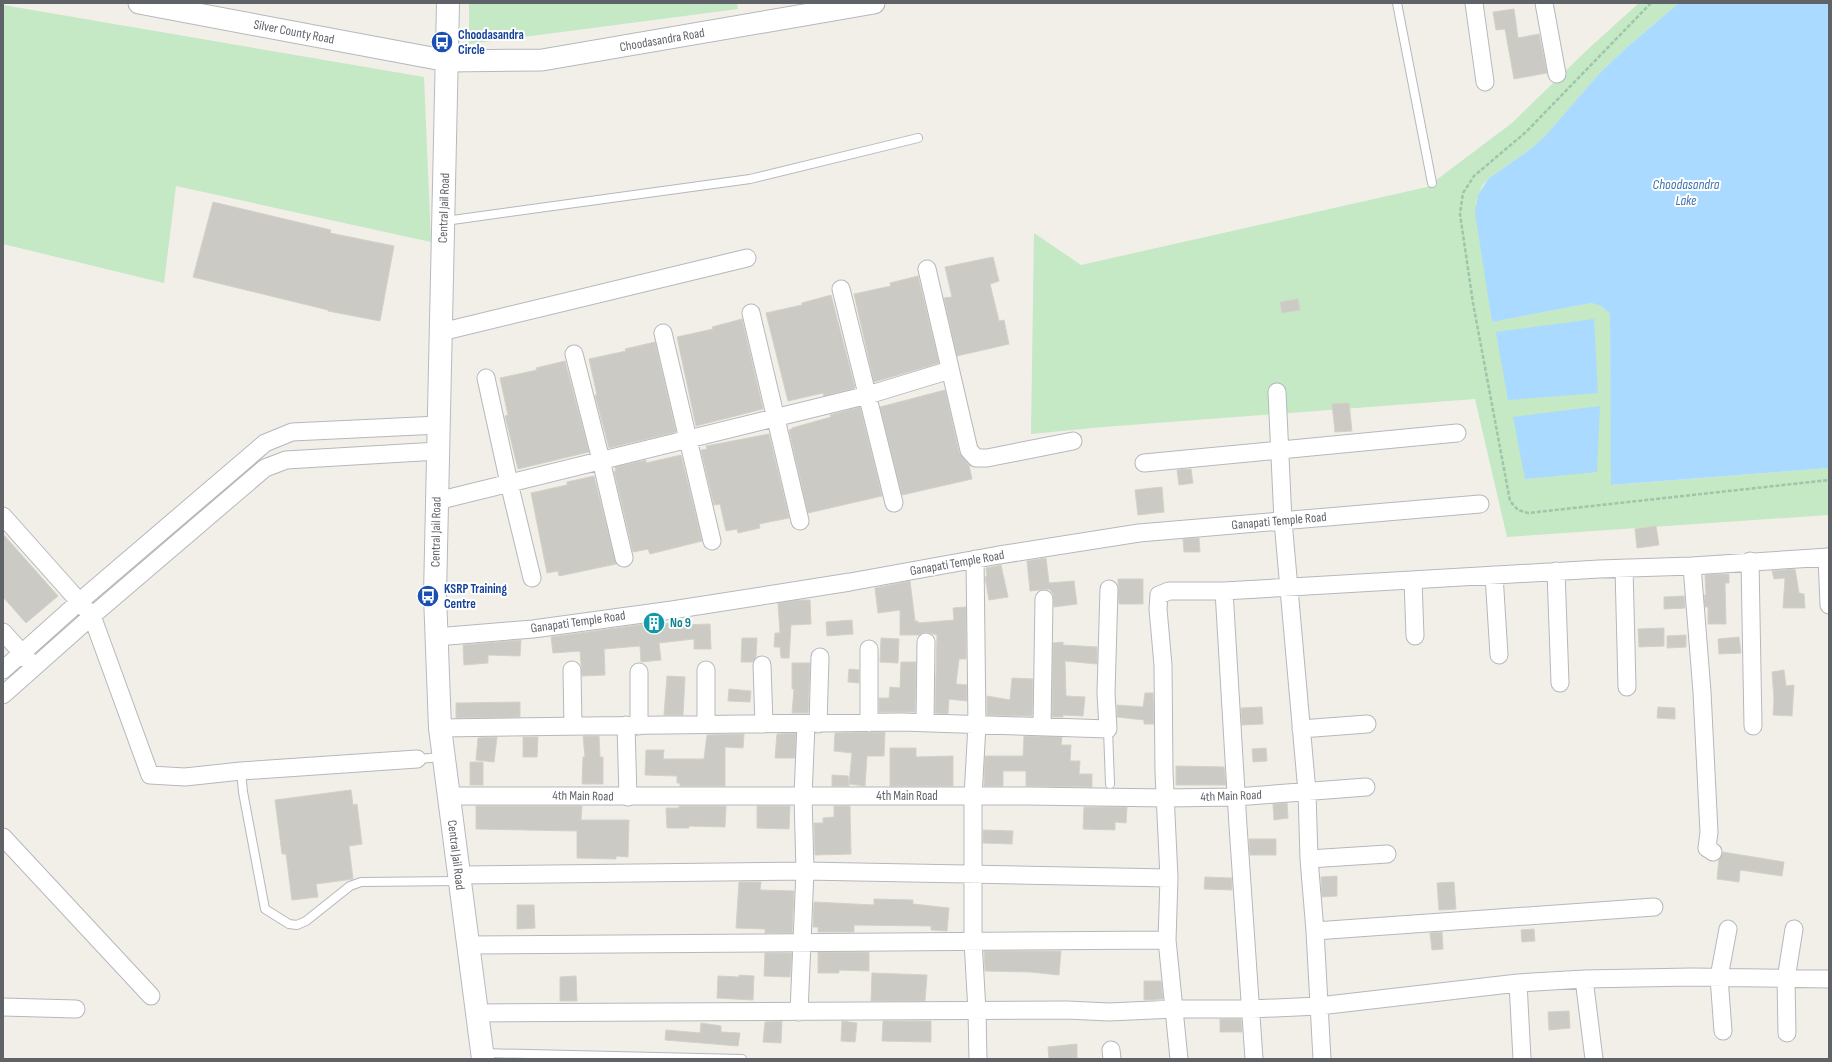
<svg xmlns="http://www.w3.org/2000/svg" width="1832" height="1062" font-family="'Sofia Sans Condensed',sans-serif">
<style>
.green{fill:#c5e8c5}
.water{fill:#aadaff}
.building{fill:#cccac5;stroke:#d6d1c6}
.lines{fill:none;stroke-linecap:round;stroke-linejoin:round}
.service-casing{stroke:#b5b8bc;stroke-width:10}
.minor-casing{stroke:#b5b8bc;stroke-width:19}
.tertiary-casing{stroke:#b5b8bc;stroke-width:23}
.secondary-casing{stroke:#b6babf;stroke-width:24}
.path{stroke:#9cc7a9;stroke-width:2.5;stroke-dasharray:4 2;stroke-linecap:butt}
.service{stroke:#fff;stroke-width:8}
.minor{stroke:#fff;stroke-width:17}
.tertiary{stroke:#fff;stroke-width:21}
.secondary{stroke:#fff;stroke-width:22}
.labels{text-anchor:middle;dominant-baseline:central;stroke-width:4;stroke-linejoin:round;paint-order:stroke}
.street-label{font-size:13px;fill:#5f6368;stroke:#fff}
.transit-label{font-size:13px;font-weight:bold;fill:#164399;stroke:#fff;text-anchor:start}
.culture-label{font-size:13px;font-weight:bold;fill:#0d838f;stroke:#fff;text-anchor:start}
.water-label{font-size:14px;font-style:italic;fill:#4174aa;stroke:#fff}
</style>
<rect width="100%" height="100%" fill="#f1efe8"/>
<path class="green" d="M469,3H737L738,9L469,44Z
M1639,3H1679L1626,48L1598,75L1546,135L1532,148L1488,179L1482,186L1476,203L1492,322L1591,303L1601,306L1610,314L1612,485L1829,468V515L1507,537L1475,399L1103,427L1031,434L1034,233L1081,265L1427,187L1512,123L1587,50Z
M3,5L424,77L431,242L176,186L164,283L3,244Z"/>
<path class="water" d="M1679,3H1829V468L1611,485L1610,314L1601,306L1591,303L1492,322L1475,212L1478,195L1488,179L1532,148L1546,135L1598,75L1626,48Z
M1594,319L1598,393L1508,400L1496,332Z
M1600,406L1597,472L1525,479L1513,417Z"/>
<path class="building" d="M1514,9L1518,38L1539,34L1547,73L1514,79L1505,29L1496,30L1493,12Z
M213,202L331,230L330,233L394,246L380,321L328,311V310L193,277Z
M993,257L999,281L990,284L999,321L1004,320L1009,344L957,356L944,298L952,297L945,267Z
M918,276L939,363L874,382L854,294L891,286L890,283Z
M831,295L855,388L824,396L823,393L788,401L766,313L802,305V303Z
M1298,299L1300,310L1282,313L1280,302Z
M742,319L763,409L696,426L677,337L713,329L712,327Z
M655,342L676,432L609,448L595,395H597L589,359L626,351L625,349Z
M565,361L589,452L518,469L505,416L508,415L500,378L537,370L536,368Z
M945,390L959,452L969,465L972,479L902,495L880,407Z
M1349,403L1352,431L1335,432L1332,404Z
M860,407L882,496L808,513L789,430L792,429V428L831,417L830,415Z
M769,434L789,518L759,524L760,528L738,533L737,529L726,531L720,504L714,505L701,450L707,449L706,446Z
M681,455L702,541L650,554L648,549L633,552L614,471H616L615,467L646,460V463Z
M1191,469L1193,483L1179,485L1177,470Z
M594,476L616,564L559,576L558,571L547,573L531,493L567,485V482Z
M1162,487L1164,512L1138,515L1135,490Z
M1656,526L1659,545L1637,548L1635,529Z
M3,534L58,596L26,623L3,597Z
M1199,538L1200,552H1184L1183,539Z
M1046,558L1049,583L1074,581L1077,604L1054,607L1053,594L1049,589L1030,591L1027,561Z
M1001,565L1008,597L989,600L985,577L987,576L986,568Z
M1795,569L1799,593L1804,594L1805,608H1783L1785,578L1774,579L1772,571Z
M1729,574V583H1725L1726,624H1708V607H1705L1704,595H1706L1705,575Z
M1118,579H1143V604H1119Z
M910,581L915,621H918V623L954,620L953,608L966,607V659H959L956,684L967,685V701L949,699L948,714L935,713L937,635L926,632L919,635H900V610L878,613L875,588Z
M1684,596L1685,608L1664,609V597Z
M798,600H810L811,624L791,625L789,658H781L780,647H774L775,633H780L778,603Z
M852,620L853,634L827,636L826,622Z
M660,622L661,624L680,622L681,625L710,624L711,649H694V639L659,643L661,660L641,662L640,646L604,649L605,675L582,676L580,651L553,653L551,637Z
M1664,628V646L1639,647L1638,629Z
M1686,635V647L1667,648V636Z
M1739,637L1741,653L1719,654L1718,639Z
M742,638H757L756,657L753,662H741Z
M881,638L899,639L898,663L880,662Z
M521,640L520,656L488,655V663L464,665L463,645Z
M1063,642V645L1097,647V664L1065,661L1066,696L1085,697L1083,716L1063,715V717H1052L1053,643Z
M901,662H916L915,712H879V698H889L890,687L900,688Z
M792,663H810L808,713H792L794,689H792Z
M849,669L859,670V683L848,682Z
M1784,670L1786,686L1794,685L1792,716L1773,715L1774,699L1772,672Z
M667,676L685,677L683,715H664Z
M1012,678L1033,679L1032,716L987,715V696L1010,700Z
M729,689L751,691L750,702L728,701Z
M1145,693H1153L1154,724H1144V720L1117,717V705L1143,707Z
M520,702V717L456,718V703Z
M1262,707L1263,724L1242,725L1241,708Z
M1658,707L1675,708V719L1657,718Z
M885,732L884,756H867L865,786L849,784L852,753L834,751L835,733Z
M796,733L795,758H775L777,734Z
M744,734L743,748L725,747V786H680V783H677V776L645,775L646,750H664L663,759H704L707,735Z
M583,736H599L600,757H603V784H582L583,757H585Z
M1024,736L1062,737L1061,745H1071L1070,761H1080L1079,774H1092V787L1026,786V771H1003V786H984L985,756H1023Z
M497,737L494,762L476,760L478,738Z
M523,737H538L537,757H523Z
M890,748H916V757L953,756V786H890Z
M1266,748L1267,761L1253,762L1252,749Z
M470,762H483V785H470Z
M1176,766L1224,767L1226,785H1176Z
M832,775L848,776L849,786H832Z
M351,790L353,805L357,804L362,844L349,846L353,879L316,884L318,897L292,900L286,854H282L275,800Z
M1287,803L1288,818L1274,820L1273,804Z
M476,806H582L581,820H629L628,857L616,856V859L577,858V831L476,829Z
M679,806H726L725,827L689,826V828H667L666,808H679Z
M757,806H790L789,829L757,828Z
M834,806H850L851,854L815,855L814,823H823V818L834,817Z
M1084,807H1127L1126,823L1115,822V830L1083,829Z
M983,830L1013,831L1012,844L983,843Z
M1249,839H1276V855H1250Z
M1723,852L1784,862L1782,876L1740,870L1739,882L1717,879L1719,859Z
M1337,876V896L1322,897L1321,877Z
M1205,877L1232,878V890L1204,889Z
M739,882H761L760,890L794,891L792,933H765V929L736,928Z
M1454,882L1456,909L1439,910L1437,883Z
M874,899L913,900V904L949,908L947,931L931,930V926L854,925V932H818V927H813L814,902L874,905Z
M517,905H534L535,928L517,929Z
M1534,929L1535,941L1522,942L1521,930Z
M1442,932L1443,949L1432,950L1430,933Z
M984,951H1061L1059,975L1030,972L985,971Z
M818,952H869V971L839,970V973H818Z
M765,953H792L790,977L764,976Z
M872,973L927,975L925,1001H871Z
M739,975L754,976L753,1000L717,998L718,976L739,977Z
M576,976L577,1001H560V977Z
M1144,981H1161L1163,999L1144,1000Z
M1569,1011L1570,1028L1549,1030L1548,1012Z
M1220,1019H1241L1242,1032H1220Z
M782,1021L781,1043L763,1042L765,1022Z
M842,1021L857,1023L855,1042L841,1041Z
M883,1021H931V1042L882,1041Z
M701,1023L721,1026V1032L740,1033L738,1046L665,1040L666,1030L700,1033Z
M1077,1044V1058L1049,1059L1048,1047Z"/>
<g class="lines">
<g class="service-casing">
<path id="service" d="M1397,3L1432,183
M445,221L750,179L918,138
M1108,729L1110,784
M417,759L443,757
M241,771L243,792L265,909L289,924L297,925L306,921L350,886L361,882L459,881
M482,1053L742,1059"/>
</g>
<g class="minor-casing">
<path id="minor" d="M1474,3L1485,82
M1544,3L1557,74
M927,269L969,450L976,458H987L1073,441
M841,289L894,503
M751,313L800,521
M441,332L747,258
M663,333L712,541
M574,354L601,460L624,558
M486,378L509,483L532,578
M1277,392L1283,521L1307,792L1309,859L1315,931L1322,1059
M1144,463L1457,433
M437,501L868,395L950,370
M3,516L92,616L150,775L185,777L241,771L417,759
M1827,557L1829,605
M975,559L977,725L973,797V941L977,1011L978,1059
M1750,561L1753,726
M1692,566L1702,692L1709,832L1707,848L1713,852
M1624,568L1627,687
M1556,571L1560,683
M1494,575L1499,655
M1413,580L1415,636
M1224,591L1238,826L1254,1059
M3,632L30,662
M436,637L533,629L672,610L850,582L999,555L1139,533L1480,504
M762,665L764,724
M3,670L79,602L265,443L292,432L439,425
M572,670L573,726
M706,670V724
M3,695L92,616L265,468L286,460L438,451
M869,723V649
M925,723L926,642
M818,724L820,657
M626,725L628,797
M639,726V672
M1042,727L1044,599
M440,728L902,722L1108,729L1106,693L1109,589
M1301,729L1367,724
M448,796H1029L1166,798L1236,797L1366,787
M3,837L151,996
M1309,859L1387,854
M459,875L805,871L1169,878
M1315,931L1654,907
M468,945L1167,940
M1584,979L1594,1059
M1518,983L1522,1059
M3,1007L76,1009
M799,1012L805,871L803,796L806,724
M477,1013L1067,1010L1109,1012L1175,1009H1251L1319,1006L1518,983L1584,979L1692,977L1829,979
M1723,1031L1719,977L1728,929
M1787,1033L1786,979L1794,929
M1111,1050L1112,1059
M1179,1059L1167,940L1169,878L1164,772L1163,665L1158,609L1159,595L1169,591H1224L1599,569L1692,566L1829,557"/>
</g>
<g class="tertiary-casing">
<path id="tertiary" d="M139,3L448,61L542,60L874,3"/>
</g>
<g class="secondary-casing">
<path id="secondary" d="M448,3L435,595L440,728L483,1059"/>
</g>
<path class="path" d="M1651,3L1526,132L1474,176L1463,193L1460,214L1473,303L1510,501L1518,510L1528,513L1829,480"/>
<use href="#service" class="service"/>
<use href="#minor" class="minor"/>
<use href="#tertiary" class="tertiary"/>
<use href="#secondary" class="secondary"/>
</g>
<defs>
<g id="bus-disc" transform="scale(1.15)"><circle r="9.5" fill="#1a4fb4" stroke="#fff"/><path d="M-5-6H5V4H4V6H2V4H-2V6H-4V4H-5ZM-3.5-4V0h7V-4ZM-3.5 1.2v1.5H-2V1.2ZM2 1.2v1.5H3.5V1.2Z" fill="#fff"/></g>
<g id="building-disc" transform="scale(1.15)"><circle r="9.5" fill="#0f9aa8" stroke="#fff"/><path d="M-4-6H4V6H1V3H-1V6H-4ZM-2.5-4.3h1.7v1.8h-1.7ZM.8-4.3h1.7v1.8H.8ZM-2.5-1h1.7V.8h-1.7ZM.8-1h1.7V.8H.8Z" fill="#fff"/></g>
</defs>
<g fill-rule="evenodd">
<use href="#bus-disc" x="442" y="42"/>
<use href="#bus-disc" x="428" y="596"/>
<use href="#building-disc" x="654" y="623"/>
</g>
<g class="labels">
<g class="street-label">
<text transform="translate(294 32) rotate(11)">Silver County Road</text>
<text transform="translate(662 40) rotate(-10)">Choodasandra Road</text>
<text transform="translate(444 208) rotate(-88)">Central Jail Road</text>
<text transform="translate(1279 521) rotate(-5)">Ganapati Temple Road</text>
<text transform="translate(436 532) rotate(-89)">Central Jail Road</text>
<text transform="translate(957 563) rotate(-10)">Ganapati Temple Road</text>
<text transform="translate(578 622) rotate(-8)">Ganapati Temple Road</text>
<text transform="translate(583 796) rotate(1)">4th Main Road</text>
<text x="907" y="796">4th Main Road</text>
<text transform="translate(1231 796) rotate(-2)">4th Main Road</text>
<text transform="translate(456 855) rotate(83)">Central Jail Road</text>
</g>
<g class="transit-label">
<text x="458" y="35">Choodasandra<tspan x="458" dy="15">Circle</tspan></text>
<text x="444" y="589">KSRP Training<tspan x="444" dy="15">Centre</tspan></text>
</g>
<g class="culture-label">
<text x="670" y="623">No 9</text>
</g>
<g class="water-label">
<text x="1686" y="184">Choodasandra<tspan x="1686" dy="16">Lake</tspan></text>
</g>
</g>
<rect width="1832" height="1062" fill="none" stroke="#5f6368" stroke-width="8"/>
</svg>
